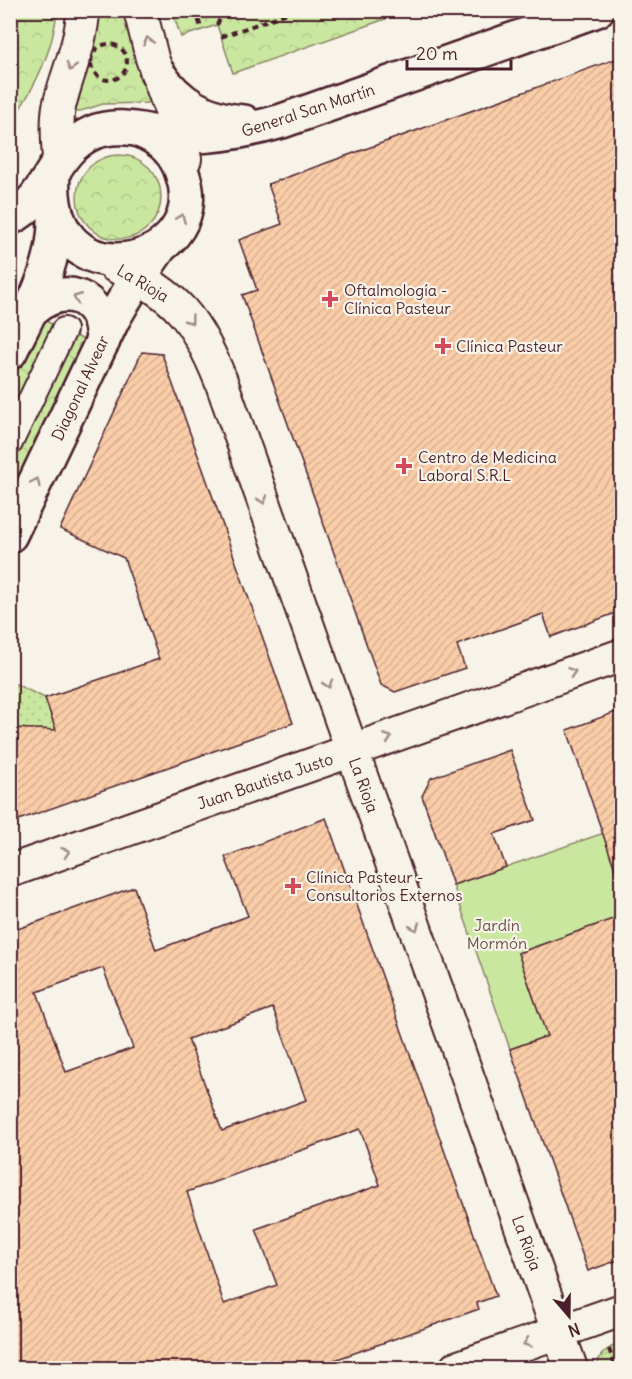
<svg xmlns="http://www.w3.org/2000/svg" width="632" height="1379" font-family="Delius,sans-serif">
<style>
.grass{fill:url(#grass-dots);stroke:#8a8365;stroke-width:1.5}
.forest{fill:url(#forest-crowns);stroke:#8a8365;stroke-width:1.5}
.garden{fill:#cae79f;stroke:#8a8365;stroke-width:1.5}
.building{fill:url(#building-hatch);stroke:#4a1f2b;stroke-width:1.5;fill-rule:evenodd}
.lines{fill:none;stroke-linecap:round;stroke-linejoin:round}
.pedestrian-casing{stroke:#4a1f2b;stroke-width:28}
.minor-casing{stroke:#4a1f2b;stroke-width:36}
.secondary-casing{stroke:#4a1f2b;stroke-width:38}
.path{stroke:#4a1f2b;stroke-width:4;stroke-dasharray:6 4.5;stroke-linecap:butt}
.pedestrian{stroke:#f7f3e8;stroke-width:24}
.minor{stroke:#f7f3e8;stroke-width:32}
.secondary{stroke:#f7f3e8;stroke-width:33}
.oneway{stroke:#a0898a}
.poi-dot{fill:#d1495b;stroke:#f7f3e8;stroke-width:2}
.labels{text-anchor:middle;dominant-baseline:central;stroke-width:4.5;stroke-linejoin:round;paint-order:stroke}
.street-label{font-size:16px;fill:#4a1f2b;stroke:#f7f3e8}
.poi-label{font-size:16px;fill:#4a1f2b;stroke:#f7f3e8;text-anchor:start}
.park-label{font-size:16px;fill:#6a5148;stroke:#f7f3e8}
</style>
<defs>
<pattern id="grass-dots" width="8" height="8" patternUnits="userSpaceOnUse" patternTransform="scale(1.5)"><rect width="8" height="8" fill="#cae79f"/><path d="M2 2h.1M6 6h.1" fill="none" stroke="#afc689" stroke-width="1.8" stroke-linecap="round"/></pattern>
<pattern id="forest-crowns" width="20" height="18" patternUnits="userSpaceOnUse" patternTransform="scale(1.5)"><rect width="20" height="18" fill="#cae79f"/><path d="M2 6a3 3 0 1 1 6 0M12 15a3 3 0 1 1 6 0" fill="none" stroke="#afc689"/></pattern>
<pattern id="building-hatch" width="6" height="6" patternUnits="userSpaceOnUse" patternTransform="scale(1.5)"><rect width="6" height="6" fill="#f9cda8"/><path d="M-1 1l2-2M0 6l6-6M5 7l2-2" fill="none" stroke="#d7b091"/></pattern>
</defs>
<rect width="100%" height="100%" fill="#f7f3e8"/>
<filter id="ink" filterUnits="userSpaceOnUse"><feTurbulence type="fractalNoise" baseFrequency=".0167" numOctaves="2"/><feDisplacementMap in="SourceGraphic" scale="12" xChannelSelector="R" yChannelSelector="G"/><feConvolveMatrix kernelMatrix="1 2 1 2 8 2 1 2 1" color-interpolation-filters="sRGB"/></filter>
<g filter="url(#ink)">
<path class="grass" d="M11,682L45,698L56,730L11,728Z"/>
<path class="forest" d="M11,10L57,11C53,52 35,88 11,122Z
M91,11H132L150,103L103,104L71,114Z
M172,11V10L408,11L233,73L217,25L181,37Z
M77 197a42 42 0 1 1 84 0a42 42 0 1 1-84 0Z
M42,319L86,341L10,501V384Z
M621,1343V1368H597C598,1353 608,1348 621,1343Z"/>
<path class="garden" d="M621,827V916L518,953L547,1036L510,1049L453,885Z"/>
<path class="building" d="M621,57V611L551,637L543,614L457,645L465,668L395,692L381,685L242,295L257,290L239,240L282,224L268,184Z
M142,352L162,354L293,723L10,823V728L56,730L45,698L159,659L124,558L60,529Z
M621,710V874L617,875L567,730Z
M510,750L535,820L494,834L506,867L453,885L422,796L431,778Z
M326,818L496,1296L477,1303L479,1309L312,1368H10V929L14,928L15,930L134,887L156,950L248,916L225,857ZM103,968L133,1048L66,1072L37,992ZM273,1008L306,1100L222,1131L188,1039ZM360,1129L380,1185L256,1229L277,1285L224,1304L187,1192Z
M621,916V1259L588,1271L510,1049L547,1036L518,953Z"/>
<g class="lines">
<g class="pedestrian-casing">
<path id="pedestrian" d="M10,443L64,330"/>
</g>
<g class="minor-casing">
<path id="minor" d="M140,10L152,58L180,136L185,159
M59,159C58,142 56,124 59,107C66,75 82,44 83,10
M115,266C177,294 196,319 221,381L571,1368
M10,871L622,655
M456,1368L622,1310"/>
</g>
<g class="secondary-casing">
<path id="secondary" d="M157,72C178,103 206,120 244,122
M53,174C44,307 213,268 183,176C177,154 162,139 141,131
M10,218C52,197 50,152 92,133C121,120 152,135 182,136C217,137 248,131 282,121L597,10
M29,312C62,281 102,293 103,341
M10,352C32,306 57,266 55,213
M10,535L113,319L130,290L160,247"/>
</g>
<path class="path" d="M195,10L202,30
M217,25L224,10
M221,37L296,10
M91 62a18 18 0 1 1 36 0a18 18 0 1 1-36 0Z
M609,1349L616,1368"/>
<use href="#pedestrian" class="pedestrian"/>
<use href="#minor" class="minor"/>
<use href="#secondary" class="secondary"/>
</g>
<defs><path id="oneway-chevron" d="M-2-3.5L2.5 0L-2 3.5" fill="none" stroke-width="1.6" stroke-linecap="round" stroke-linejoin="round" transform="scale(1.5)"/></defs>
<g class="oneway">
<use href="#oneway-chevron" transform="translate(148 41) rotate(-104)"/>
<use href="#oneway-chevron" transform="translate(71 67) rotate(106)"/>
<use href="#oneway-chevron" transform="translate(181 218) rotate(-68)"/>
<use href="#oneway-chevron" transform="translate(77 298) rotate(-158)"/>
<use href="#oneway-chevron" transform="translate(190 320) rotate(53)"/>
<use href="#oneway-chevron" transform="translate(36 482) rotate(-65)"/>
<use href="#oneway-chevron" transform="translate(263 500) rotate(71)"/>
<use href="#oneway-chevron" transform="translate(572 672) rotate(-19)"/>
<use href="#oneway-chevron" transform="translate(328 684) rotate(71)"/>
<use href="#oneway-chevron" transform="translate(388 738) rotate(-20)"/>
<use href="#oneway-chevron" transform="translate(66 852) rotate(-19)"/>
<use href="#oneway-chevron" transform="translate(415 927) rotate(70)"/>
<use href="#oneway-chevron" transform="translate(527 1343) rotate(160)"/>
</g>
</g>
<g class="poi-dot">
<path d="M327 290h6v6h6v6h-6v6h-6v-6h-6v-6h6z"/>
<path d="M440 337h6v6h6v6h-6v6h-6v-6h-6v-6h6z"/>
<path d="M401 457h6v6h6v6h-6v6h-6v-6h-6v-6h6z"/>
<path d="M290 877h6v6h6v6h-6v6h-6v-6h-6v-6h6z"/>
</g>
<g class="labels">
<g class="street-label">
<text transform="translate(308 110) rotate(-18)">General San Martín</text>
<text transform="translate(143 283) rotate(31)">La Rioja</text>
<text transform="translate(80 388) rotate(-65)">Diagonal Alvear</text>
<text transform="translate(265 781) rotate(-19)">Juan Bautista Justo</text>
<text transform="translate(364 785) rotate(70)">La Rioja</text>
<text transform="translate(527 1243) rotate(70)">La Rioja</text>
</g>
<g class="poi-label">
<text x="344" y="290">Oftalmología -<tspan x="344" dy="18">Clínica Pasteur</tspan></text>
<text x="456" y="346">Clínica Pasteur</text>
<text x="418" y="457">Centro de Medicina<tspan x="418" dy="18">Laboral S.R.L</tspan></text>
<text x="306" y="877">Clínica Pasteur -<tspan x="306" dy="18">Consultorios Externos</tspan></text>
</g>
<g class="park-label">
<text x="497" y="925">Jardín<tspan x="497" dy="18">Mormón</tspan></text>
</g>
</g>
<rect width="632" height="1379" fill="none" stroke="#f7f3e8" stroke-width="36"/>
<rect x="18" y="18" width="596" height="1343" fill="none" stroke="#4a1f2b" stroke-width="2" filter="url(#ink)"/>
<g transform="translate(569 1316) rotate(160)" stroke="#f7f3e8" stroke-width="4.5" paint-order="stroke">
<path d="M0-4.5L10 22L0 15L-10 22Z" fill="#4a1f2b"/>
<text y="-9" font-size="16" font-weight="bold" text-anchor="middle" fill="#4a1f2b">N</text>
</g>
<path d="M407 60v9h104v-9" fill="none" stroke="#4a1f2b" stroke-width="3"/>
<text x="416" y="60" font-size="18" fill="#4a1f2b" stroke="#f7f3e8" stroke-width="4.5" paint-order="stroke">20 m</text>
</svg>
